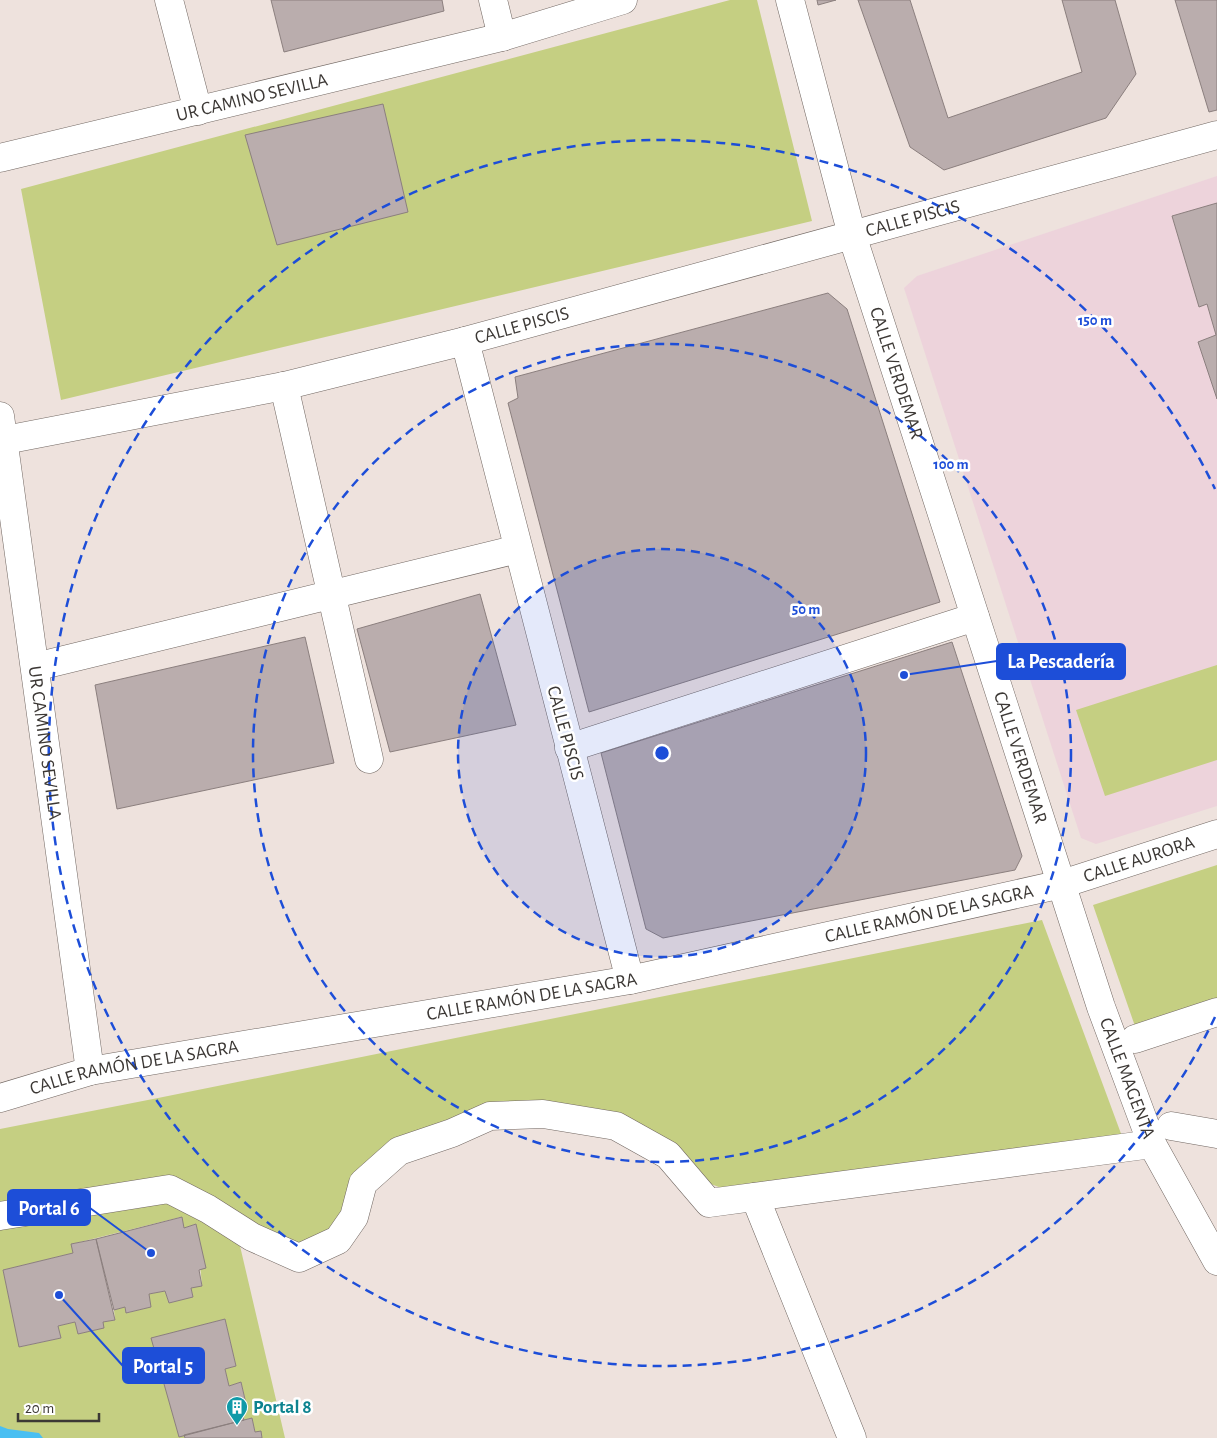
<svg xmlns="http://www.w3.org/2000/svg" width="1217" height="1438" font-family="'Alegreya Sans',sans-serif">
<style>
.education{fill:#edd3db}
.green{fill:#c5cf82;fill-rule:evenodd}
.water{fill:#49bff2}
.building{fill:#baadad;stroke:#8b7f7e}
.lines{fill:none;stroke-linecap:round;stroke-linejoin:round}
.minor-casing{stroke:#726863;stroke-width:29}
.minor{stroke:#fff;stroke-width:28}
.ring{fill:none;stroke:#1d4ed8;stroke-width:2.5;stroke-dasharray:9 6}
.labels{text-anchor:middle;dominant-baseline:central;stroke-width:5;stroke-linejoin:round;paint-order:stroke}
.street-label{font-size:19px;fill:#3c3835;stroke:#fff}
.culture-label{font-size:19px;font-weight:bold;fill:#0d838f;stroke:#fff;text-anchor:start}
.centre{fill:#1d4ed8;stroke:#fff;stroke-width:2.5}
.ring-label{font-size:15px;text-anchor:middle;font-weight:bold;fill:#1d4ed8;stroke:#fff;stroke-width:5;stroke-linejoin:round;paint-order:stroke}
.leader{fill:none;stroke:#1d4ed8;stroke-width:2}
.callout-dot{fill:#1d4ed8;stroke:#fff;stroke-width:2}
.callout{fill:#1d4ed8;stroke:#1d4ed8;stroke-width:2}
.callout-label{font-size:20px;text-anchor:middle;font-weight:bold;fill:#fff}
</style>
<rect width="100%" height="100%" fill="#eee2dd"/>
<path class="education" d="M1217,176V806L1096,844L1081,838L904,288L917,276Z"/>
<path class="green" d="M730,0H757L812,221L61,400L21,189Z
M1217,665V760L1105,796L1076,710Z
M1217,865V1006L1137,1032L1093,905Z
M1042,920L1123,1139L735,1193L708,1183L543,1102L394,1144L324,1239L301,1246L264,1233L162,1176L0,1204V1129L158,1098Z
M164,1201L228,1222L240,1246L285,1438H262L260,1432H255L252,1418L244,1420L240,1410L247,1407L241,1382L229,1386L225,1369L236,1366L225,1319L152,1338L179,1436L184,1435L185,1438H0V1227ZM181,1217L184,1228L196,1224L202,1285L191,1288L193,1297L169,1303L165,1291L149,1294L150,1307L127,1313L125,1307L114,1310L115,1320L103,1322V1328L78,1334L75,1322L58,1326L61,1338L20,1347L3,1270L73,1253L72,1244Z"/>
<path class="water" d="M0,1426L8,1429L39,1433L43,1438H0Z"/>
<path class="building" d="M271,0H442L444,11L284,52Z
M817,0H836L818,5Z
M858,0H910L948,118L1082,72L1062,0H1115L1136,74L1106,118L944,170L910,147Z
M1175,0H1217V110L1209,112Z
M383,104L408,212L277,245L245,135Z
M1217,203V399L1198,342L1216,335L1207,304L1199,307L1172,216Z
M828,293L847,309L940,602L589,712L508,403L518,398L515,377Z
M480,594L516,725L390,752L357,629Z
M305,637L334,763L117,809L95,685Z
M952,642L1022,856L1015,870L663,938L646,929L601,753Z
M182,1217L184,1228L196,1224L206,1268L199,1270L202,1286L191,1288L193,1297L169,1303L165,1291L149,1294L151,1307L126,1313L125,1307L114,1310L96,1239Z
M96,1239L115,1320L103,1322L104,1328L78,1334L75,1322L58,1326L61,1338L19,1347L3,1270L73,1253L71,1244Z
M225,1319L236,1366L225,1369L229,1386L241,1382L247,1408L240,1410L244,1420L179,1437L151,1338Z
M252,1418L255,1432L261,1431L262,1438H185L184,1435Z"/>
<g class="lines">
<g class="minor-casing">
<g id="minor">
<path d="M169,0L198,111"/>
<path d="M493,0L502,37"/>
<path id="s1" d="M790,0L852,235L1101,1007L1152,1144L1217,1261"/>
<path id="s2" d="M0,158L502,37L623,0"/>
<path d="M284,386L369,759"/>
<path id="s3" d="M0,416L90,1071"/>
<path d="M0,441L284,386L465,341"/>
<path d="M35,667L518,549"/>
<path d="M569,748L975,617"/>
<path id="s4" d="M630,980L465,341L1217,135"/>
<path d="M1135,1039L1217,1012"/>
<path id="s5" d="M0,1098L90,1071L630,980L1062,884L1217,834"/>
<path d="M1171,1126L1217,1134"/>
<path d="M755,1197L852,1438"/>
<path d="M0,1216L169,1189L208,1209L252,1237L299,1258L338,1240L354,1217L363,1183L399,1151L452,1133L490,1116L543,1114L616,1126L668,1155L709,1203L1152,1144"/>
</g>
</g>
<use href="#minor" class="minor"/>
</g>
<circle cx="662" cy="753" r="204" fill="#1d4ed8" fill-opacity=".12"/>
<g class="ring">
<circle cx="662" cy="753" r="204"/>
<circle cx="662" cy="753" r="409"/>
<path d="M1215 1017A613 613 0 1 1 1215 489"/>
</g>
<defs>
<g id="building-pin" transform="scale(1.125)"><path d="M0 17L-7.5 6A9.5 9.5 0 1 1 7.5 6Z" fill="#0f9aa8" stroke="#fff"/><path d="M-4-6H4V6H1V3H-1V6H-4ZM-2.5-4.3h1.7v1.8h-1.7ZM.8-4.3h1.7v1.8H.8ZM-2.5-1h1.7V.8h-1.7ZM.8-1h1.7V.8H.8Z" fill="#fff"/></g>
</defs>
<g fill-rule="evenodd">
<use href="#building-pin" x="237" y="1407"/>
</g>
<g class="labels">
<g class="street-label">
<text stroke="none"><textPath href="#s2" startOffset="259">UR CAMINO SEVILLA</textPath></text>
<text stroke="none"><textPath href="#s4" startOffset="1124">CALLE PISCIS</textPath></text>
<text stroke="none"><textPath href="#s4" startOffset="719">CALLE PISCIS</textPath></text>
<text stroke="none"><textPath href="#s1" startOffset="388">CALLE VERDEMAR</textPath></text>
<text transform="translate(565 733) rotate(75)">CALLE PISCIS</text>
<text stroke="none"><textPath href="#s3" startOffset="330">UR CAMINO SEVILLA</textPath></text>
<text stroke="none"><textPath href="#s1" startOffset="792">CALLE VERDEMAR</textPath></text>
<text stroke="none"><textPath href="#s5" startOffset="1165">CALLE AURORA</textPath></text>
<text stroke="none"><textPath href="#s5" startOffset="948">CALLE RAMÓN DE LA SAGRA</textPath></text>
<text stroke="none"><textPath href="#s5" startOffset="542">CALLE RAMÓN DE LA SAGRA</textPath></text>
<text stroke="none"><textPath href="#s5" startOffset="138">CALLE RAMÓN DE LA SAGRA</textPath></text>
<text stroke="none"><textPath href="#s1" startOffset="1130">CALLE MAGENTA</textPath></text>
</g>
<g class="culture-label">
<text x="253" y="1407">Portal 8</text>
</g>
</g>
<circle cx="662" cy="753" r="8" class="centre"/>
<g class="ring-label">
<text x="1095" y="325">150 m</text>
<text x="951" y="469">100 m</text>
<text x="806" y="614">50 m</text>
</g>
<path class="leader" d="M904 675L997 661M151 1253L90 1208M59 1295L123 1366"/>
<g class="callout-dot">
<circle cx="904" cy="675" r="5"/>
<circle cx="151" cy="1253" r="5"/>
<circle cx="59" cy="1295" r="5"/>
</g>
<g class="callout">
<rect x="997" y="644" width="128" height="35" rx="5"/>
<rect x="8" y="1190" width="82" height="35" rx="5"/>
<rect x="123" y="1348" width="81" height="35" rx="5"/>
</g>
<g class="callout-label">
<text x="1061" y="668">La Pescadería</text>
<text x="49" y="1215">Portal 6</text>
<text x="163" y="1373">Portal 5</text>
</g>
<path d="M18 1413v8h81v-8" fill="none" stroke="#3c3835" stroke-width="2.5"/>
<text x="25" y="1413" font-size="15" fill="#3c3835" stroke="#ffffff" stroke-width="4" paint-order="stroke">20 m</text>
</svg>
